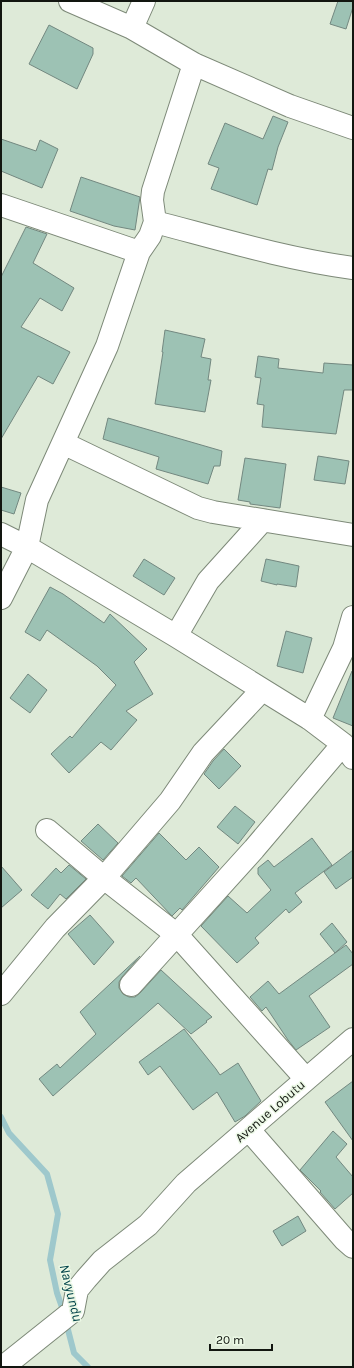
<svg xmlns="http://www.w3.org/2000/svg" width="354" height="1368" font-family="Karla,sans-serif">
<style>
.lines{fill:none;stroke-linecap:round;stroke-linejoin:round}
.stream{stroke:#9ec8cc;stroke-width:6}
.building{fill:#9dc2b4;stroke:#738880}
.minor-casing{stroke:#7d8978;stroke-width:24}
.minor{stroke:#fff;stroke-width:22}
.labels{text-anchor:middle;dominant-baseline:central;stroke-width:3;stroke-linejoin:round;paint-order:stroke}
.street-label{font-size:13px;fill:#121610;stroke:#ebf8e5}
.water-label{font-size:14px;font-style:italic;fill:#014349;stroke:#ebf8e5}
</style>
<rect width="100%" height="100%" fill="#deead8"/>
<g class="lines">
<path class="stream" d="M1,1117L9,1133L47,1174L58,1214L50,1260L57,1293L64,1313
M66,1322L74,1353L88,1367"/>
</g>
<path class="building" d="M338,1H353V7L346,29L330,24Z
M49,25L93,48V54L77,89L29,64Z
M273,116L288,122L278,147L272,170L268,169L257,205L211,189L219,168L208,164L225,123L263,139Z
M1,139L36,151L40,140L58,149L42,188L1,171Z
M81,177L140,197L135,230L114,226L70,211Z
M26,227L47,234L33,263L74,288L62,311L40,298L21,327L70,352L53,384L38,376L1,439V277Z
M165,330L205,339L201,357L211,359L208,380H211L205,412L155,404L163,352H162Z
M258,356L279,359L278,368L323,373L324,363L353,365V390H344L336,434L262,427L264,405L257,404L261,378L255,377Z
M108,418L222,451L220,466H214L208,484L156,469L159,457L103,439Z
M318,456L349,461L345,484L314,480Z
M245,458L286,464L280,508L250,504V502L238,500Z
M1,487L21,493L14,514L1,510Z
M144,559L175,578L164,595L133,576Z
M266,559L299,566L296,587L277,584V585L261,581Z
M50,587L63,594L104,623L110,614L147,649L134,662L153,694L126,711L137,720L111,750L101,742L69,773L51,754L70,736L72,738L116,685L97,666L47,630L40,641L25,632Z
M286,631L312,638L303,673L277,666Z
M352,671H353V726L333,718Z
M28,674L47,690L30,713L10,698Z
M224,749L241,766L219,789L204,774L213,761Z
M235,806L255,822L238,844L217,827Z
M98,824L118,843L103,860L81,841Z
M159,833L186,860L199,847L219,867L182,910L180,908L172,916L136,878L131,883L122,876Z
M312,838L332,865L295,893L302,902L289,913L286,909L255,938L259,943L237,963L201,926L228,896L247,913L271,890L258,874V868L268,860L274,867Z
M353,850V877L336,889L324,872Z
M69,865L86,879L66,899L60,894L48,909L31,895L56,868L61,873Z
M1,866L22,890L1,908Z
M90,915L114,942L94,965L68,934Z
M332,923L347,942L335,953L320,934Z
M346,945L353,954V964L309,996L330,1027L296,1050L288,1040L266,1007L262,1011L250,997L268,981L279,994Z
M140,956L122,977L119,982V988L123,994L129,997H135L140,993L161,970L212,1017L206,1021L207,1022L191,1034L158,1003L53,1096L39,1079L57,1064L60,1068L96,1034L80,1012Z
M184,1029L216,1069L220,1075L238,1063L261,1101L245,1116L235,1122L217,1092L193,1110L160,1066L148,1075L139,1062Z
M353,1081V1141L325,1102Z
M333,1131L347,1144L336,1157L353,1177V1193L335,1209L320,1192L321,1191L300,1170Z
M298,1216L306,1231L282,1246L273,1231Z"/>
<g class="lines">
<g class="minor-casing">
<path id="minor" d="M70,1L132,28L194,64L290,106L353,128
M132,28L144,1
M1,205L139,252
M155,222C220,239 286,259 353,268
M63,443L198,508L213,512L353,535
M1,534L27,547L176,636L310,719L343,744L353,758
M1,598L27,547L37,500L107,346L139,252L150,236L155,222L152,200L153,191L194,64
M176,636L208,581L263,520
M310,719L344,648L353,617
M47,830L104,878L177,935L306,1079
M131,985L254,849L343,744
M1,994L55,928L104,878L170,801L203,753L262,690
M249,1130L345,1240L353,1247
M3,1367L73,1311L77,1290L86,1279L102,1261L148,1225L186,1183L353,1039"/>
</g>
<use href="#minor" class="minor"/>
</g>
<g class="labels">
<g class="street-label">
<text transform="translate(270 1111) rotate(-41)">Avenue Lobutu</text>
</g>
<g class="water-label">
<text transform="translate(71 1293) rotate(76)">Navyundu</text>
</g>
</g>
<rect width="354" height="1368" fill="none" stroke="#121610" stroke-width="4"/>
<path d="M210 1344v6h62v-6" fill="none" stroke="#121610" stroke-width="2"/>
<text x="216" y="1344" font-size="12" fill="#121610" stroke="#ebf8e5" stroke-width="3" paint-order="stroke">20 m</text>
</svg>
